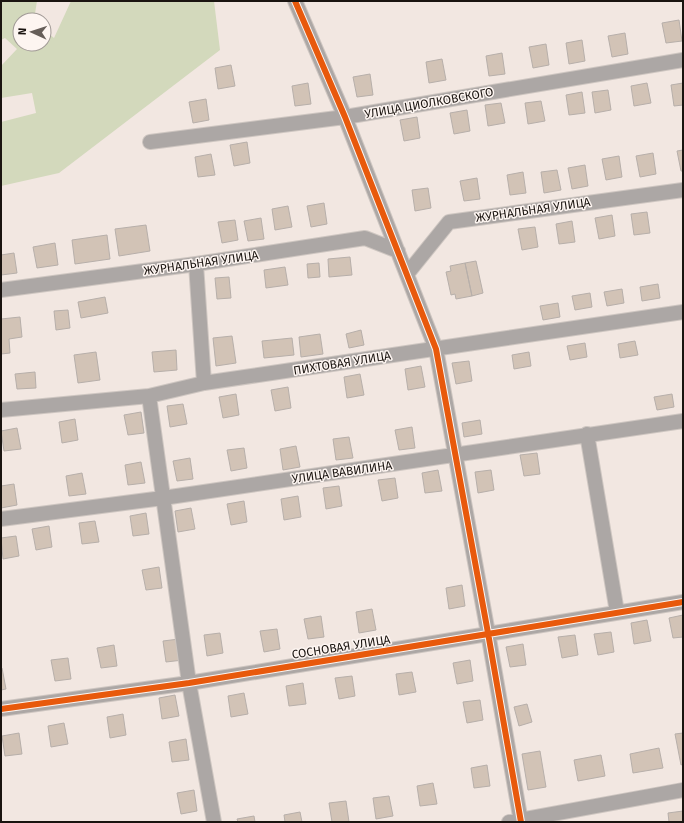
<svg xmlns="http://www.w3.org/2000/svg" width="684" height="823" font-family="'Fira Sans',sans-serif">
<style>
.green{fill:#d3d9bc}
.building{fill:#d2c3b6;stroke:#b7afaa}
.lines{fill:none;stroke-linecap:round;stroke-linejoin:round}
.minor-casing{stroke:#cec6c1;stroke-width:16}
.minor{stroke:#aca7a5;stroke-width:14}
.cycleway-casing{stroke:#fdf5f1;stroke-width:8}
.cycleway{stroke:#e8590c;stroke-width:6}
.labels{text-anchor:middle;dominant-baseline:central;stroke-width:3;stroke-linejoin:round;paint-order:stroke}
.street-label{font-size:12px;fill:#1a1410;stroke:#fdf5f1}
</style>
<rect width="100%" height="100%" fill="#f2e7e1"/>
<path class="green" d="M1,1H37L34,20H20V44H44V30L54,38L71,1H214L220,50L59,173L1,186V122L36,113L32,93L1,98V66L17,49L5,38L1,40Z"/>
<path class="building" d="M679,20L682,41L666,43L662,23Z
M625,33L628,54L612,57L608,36Z
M582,40L585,61L569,64L566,43Z
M546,44L549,65L533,68L529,47Z
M502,53L505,74L489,76L486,56Z
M442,59L446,80L429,83L426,62Z
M231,65L235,86L218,89L215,68Z
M370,74L373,95L357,97L353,77Z
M308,83L311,104L295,106L292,86Z
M647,83L651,103L634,106L631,86Z
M683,83V105L674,106L671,85Z
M608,90L611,110L595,113L592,92Z
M582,92L585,113L569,115L566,95Z
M206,99L209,120L193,123L189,102Z
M541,101L545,121L528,124L525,103Z
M501,103L505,123L488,126L485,105Z
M467,110L470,131L454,134L450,113Z
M417,117L420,138L404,141L400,120Z
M247,142L250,163L234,166L230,145Z
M683,150V171H681L677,151Z
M653,153L656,174L640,177L636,156Z
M211,154L215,175L198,177L195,157Z
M619,156L622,177L606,180L602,159Z
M585,165L588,186L572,189L568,168Z
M557,170L561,190L544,193L541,172Z
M523,172L526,193L510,195L507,175Z
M477,178L480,199L464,201L460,181Z
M428,188L431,208L415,211L412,190Z
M324,203L327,224L311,227L307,206Z
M288,206L292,227L275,230L272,209Z
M647,212L650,233L634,235L631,214Z
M612,215L615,236L599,239L595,218Z
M261,218L264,239L248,241L244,221Z
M235,220L238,240L222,243L218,222Z
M572,221L575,242L559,244L556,224Z
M146,225L150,251L119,256L115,229Z
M535,227L538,247L522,250L518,229Z
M107,235L110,259L75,264L72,240Z
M55,243L58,265L37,268L33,247Z
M14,253L17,273L1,275V255Z
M350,257L352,275L329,277L328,259Z
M476,261L483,293L472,296L465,263Z
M319,263L320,277L308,278L307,264Z
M465,263L472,296L456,299L455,294L451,295L446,272L451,271L450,266Z
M285,267L288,285L266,288L264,270Z
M229,277L231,298L217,299L215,278Z
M658,284L660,298L642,301L640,287Z
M622,289L624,303L607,306L604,292Z
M590,293L592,307L575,310L572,296Z
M105,297L108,313L81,318L78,302Z
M558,303L560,317L543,320L540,306Z
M68,310L70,328L56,330L54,311Z
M20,317L22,337L9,339L10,353L1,354V319Z
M361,330L364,345L349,348L346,334Z
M320,334L323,354L301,357L299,337Z
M232,336L236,363L216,366L213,338Z
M292,338L294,355L264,358L262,341Z
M635,341L638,355L620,358L618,344Z
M585,343L587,357L570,360L567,346Z
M176,350L177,370L154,372L152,352Z
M96,352L100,380L78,383L74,355Z
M529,352L531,366L514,369L512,355Z
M469,361L472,381L456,384L452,363Z
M421,366L425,387L408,390L405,369Z
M35,372L36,388L17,389L15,374Z
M360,374L364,395L347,398L344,377Z
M288,387L291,408L275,411L271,390Z
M236,394L239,415L223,418L219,397Z
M672,394L674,407L657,410L654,397Z
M183,404L187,424L170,427L167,406Z
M141,412L144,433L128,435L124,415Z
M75,419L78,440L62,443L59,422Z
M480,420L482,434L464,437L462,423Z
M412,427L415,448L399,450L395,430Z
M17,428L21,449L4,451L1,431Z
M349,437L353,458L336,460L333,439Z
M296,446L300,467L283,470L280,449Z
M244,448L247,468L231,471L227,450Z
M537,453L540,474L524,476L520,455Z
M190,458L193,479L177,481L173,461Z
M141,462L145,483L128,485L125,465Z
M438,470L442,491L425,493L422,473Z
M491,470L494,490L478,493L475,472Z
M82,473L86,494L69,496L66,476Z
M395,478L398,498L382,501L378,480Z
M14,484L17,505L1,508V486Z
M339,486L342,506L326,509L323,488Z
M298,496L301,517L284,520L281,499Z
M244,501L247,522L231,525L227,504Z
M191,508L195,529L178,532L175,511Z
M146,513L149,534L133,536L130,516Z
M95,521L99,542L82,544L79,523Z
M49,526L52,547L36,550L32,529Z
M16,536L19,556L3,559L1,538Z
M159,567L162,588L146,590L142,570Z
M462,585L465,606L449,609L446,588Z
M372,609L376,630L359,633L356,612Z
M683,615V637L673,638L669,618Z
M321,616L324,637L308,639L304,619Z
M647,620L651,641L634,644L631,623Z
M277,629L280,649L264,652L260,631Z
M611,632L614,652L598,655L594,634Z
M220,633L223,653L207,656L204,635Z
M575,635L578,655L562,658L558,637Z
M179,639L183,660L166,662L163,641Z
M523,644L526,665L510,667L506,647Z
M114,645L117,666L101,668L97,648Z
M68,658L71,679L55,681L51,660Z
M470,660L473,681L457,684L453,663Z
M1,668H2L6,689L1,690Z
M412,672L416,692L399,695L396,674Z
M352,676L355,696L339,699L335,678Z
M303,683L306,704L289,706L286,686Z
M244,693L248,714L231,717L228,696Z
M175,695L179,716L162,719L159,698Z
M480,700L483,720L467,723L463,702Z
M527,704L532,722L519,726L514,707Z
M123,714L126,735L110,738L107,717Z
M64,723L68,744L51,747L48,726Z
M19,733L22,754L5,756L2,736Z
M683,733V764L681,765L675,734Z
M186,739L189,760L172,762L169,742Z
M659,748L663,768L633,773L630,754Z
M540,751L546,787L528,790L522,754Z
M601,755L605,776L578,781L574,760Z
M487,765L490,786L474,788L471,768Z
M433,783L437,804L420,806L417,786Z
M194,790L197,811L181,814L177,793Z
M389,796L393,816L376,819L373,798Z
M346,801L349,822H332L329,803Z
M683,811V822H669L668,813Z
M300,812L302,822H285L284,815Z
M254,816L255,822H238L237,819Z"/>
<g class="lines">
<g class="minor-casing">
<path id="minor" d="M295,1L345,117L436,349L488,633L521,822
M150,142L345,117L683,60
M196,264L204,383
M407,274L449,222L683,190
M1,290L196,264L365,238L398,251
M149,396L189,683L214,822
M1,410L149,396L204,383L683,312
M587,434L617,612
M1,519L163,498L683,421
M1,709L189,683L683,602
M509,822L683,790"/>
</g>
<use href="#minor" class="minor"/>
<g class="cycleway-casing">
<path id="cycleway" d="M295,1L345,117L436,349L488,633L521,822
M1,709L189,683L683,602"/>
</g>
<use href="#cycleway" class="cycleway"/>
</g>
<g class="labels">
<g class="street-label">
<text transform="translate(429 103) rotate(-10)">УЛИЦА ЦИОЛКОВСКОГО</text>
<text transform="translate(533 210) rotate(-8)">ЖУРНАЛЬНАЯ УЛИЦА</text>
<text transform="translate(201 263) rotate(-8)">ЖУРНАЛЬНАЯ УЛИЦА</text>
<text transform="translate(342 363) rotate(-9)">ПИХТОВАЯ УЛИЦА</text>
<text transform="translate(342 472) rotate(-8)">УЛИЦА ВАВИЛИНА</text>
<text transform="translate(341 647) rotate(-9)">СОСНОВАЯ УЛИЦА</text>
</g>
</g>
<rect width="684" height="823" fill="none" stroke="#1a1410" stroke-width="4"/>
<g transform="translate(32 32) rotate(273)"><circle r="19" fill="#fdf5f1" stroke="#a29b97"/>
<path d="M0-3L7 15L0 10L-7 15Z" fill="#665e59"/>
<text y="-6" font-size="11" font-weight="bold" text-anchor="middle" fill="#1a1410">N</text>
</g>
</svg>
